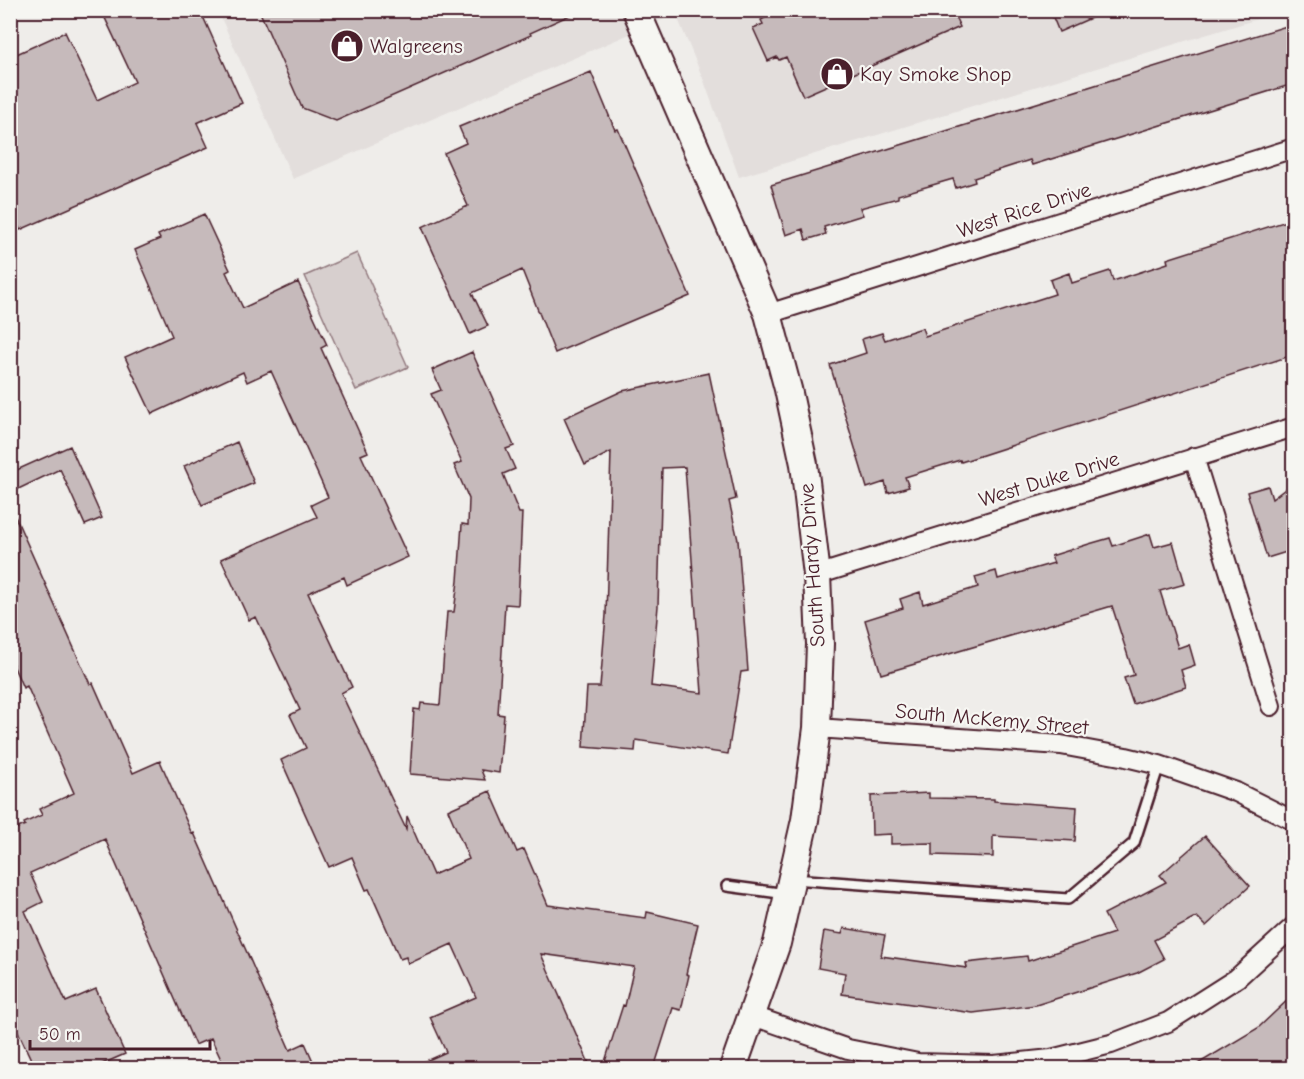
<svg xmlns="http://www.w3.org/2000/svg" width="1304" height="1079" font-family="'Comic Neue',sans-serif">
<style>
.built{fill:#e3dedc}
.green{fill:#d7cfce;stroke:#90777c;stroke-width:1.5}
.building{fill:#c6babb;stroke:#4a1f2b;stroke-width:1.5;fill-rule:evenodd}
.lines{fill:none;stroke-linecap:round;stroke-linejoin:round}
.lane-casing{stroke:#4a1f2b;stroke-width:14}
.street-casing{stroke:#4a1f2b;stroke-width:22}
.secondary-casing{stroke:#4a1f2b;stroke-width:30}
.lane{stroke:#f6f6f2;stroke-width:9}
.street{stroke:#f6f6f2;stroke-width:18}
.secondary{stroke:#f6f6f2;stroke-width:26}
.labels{text-anchor:middle;dominant-baseline:central;stroke-width:4.5;stroke-linejoin:round;paint-order:stroke}
.poi-label{font-size:21px;fill:#4a1f2b;stroke:#f6f6f2;text-anchor:start}
.street-label{font-size:21px;fill:#4a1f2b;stroke:#f6f6f2}
</style>
<rect width="100%" height="100%" fill="#efedea"/>
<filter id="ink" filterUnits="userSpaceOnUse"><feTurbulence type="fractalNoise" baseFrequency=".0167" numOctaves="2"/><feDisplacementMap in="SourceGraphic" scale="12" xChannelSelector="R" yChannelSelector="G"/><feConvolveMatrix kernelMatrix="1 2 1 2 8 2 1 2 1" color-interpolation-filters="sRGB"/></filter>
<g filter="url(#ink)">
<path class="built" d="M218,11H1284L739,177L704,81L676,14L293,179Z"/>
<path class="green" d="M357,253L408,367L356,390L305,276Z"/>
<path class="building" d="M122,10H200L242,103L197,123L208,147L20,230L13,214L17,212L10,197V57L65,32L97,100L135,82L105,18Z
M259,10H581L530,33L531,35L336,121L302,108Z
M762,10H952L960,27L803,96L786,57L779,60L777,57L768,61L753,28L763,24L761,20L765,18Z
M1050,10H1109L1059,32Z
M1293,24V84L1032,165L1030,160L974,178L975,182L956,188L953,179L898,195V198L860,208L863,215L824,227L826,234L806,240L803,229L786,235L771,185Z
M591,72L615,130L618,129L690,296L555,353L522,270L472,293L488,326L470,334L422,227L468,206L444,153L466,143L459,127Z
M204,214L230,270L226,272L243,308L298,282L327,345L321,348L368,452L361,455L408,557L347,585L344,577L308,593L352,687L341,693L406,829L407,816L433,875L469,859L448,810L490,791L517,852L524,849L548,905L646,918L647,912L698,924L686,974L689,975L681,1010L673,1008L654,1068H603L623,1005L625,1006L634,967L541,954L591,1068H410L446,1052L430,1017L476,997L452,944L408,964L406,957L400,959L369,889L366,890L352,857L329,867L281,760L306,748L290,715L300,710L256,617L249,620L221,559L317,517L311,505L328,497L271,371L247,382L243,372L152,414L125,357L172,336L135,250L160,239L158,235Z
M1293,219V355L961,462L960,460L905,477L909,487L888,493L885,482L867,488L830,365L866,353L862,339L882,333L885,340L922,328L925,336L1055,294L1050,280L1069,273L1072,283L1110,271L1113,281L1168,263L1167,259Z
M472,352L514,446L506,449L515,469L503,474L519,513H522L518,605L505,604L498,714L504,715L499,773L481,770L485,780L410,774L414,709L420,710L421,703L440,705L447,612H454L458,581L462,524L468,525L469,499L454,465L462,462L431,394L441,390L432,370Z
M709,373L736,499L729,501L738,540L748,671L741,672L728,754L636,740L635,751L583,747L587,687H600L606,615L611,452L585,465L564,418L622,391ZM685,467L702,693L651,686L658,606L662,468Z
M237,442L254,483L202,505L184,466Z
M70,446L102,518L85,525L60,469L10,493V473Z
M1293,483V550L1267,558L1247,492L1268,486L1272,499Z
M10,505L90,684L93,683L133,773L160,761L192,834L194,833L290,1050L305,1043L316,1068H225L211,1038L195,1045L105,839L30,873L43,902L25,911L66,1002L96,989L125,1054L93,1068H35L10,1014V829L11,831L25,825L24,823L42,815L39,809L74,793L27,686L23,688L10,658Z
M1150,534L1154,547L1173,542L1185,584L1160,591L1178,648L1189,644L1195,665L1181,670L1186,687L1133,704L1124,678L1134,675L1112,606L881,674L865,620L903,608L900,599L920,592L923,604L978,587L975,577L996,571L998,579L1054,563L1051,556L1089,544L1110,538L1113,546Z
M929,793V798L994,799V801L1077,807L1075,841L993,836V857L933,855V843L891,844V834L872,835L871,796Z
M1205,836L1250,886L1206,926L1197,917L1154,940L1164,959L1137,973L1036,1005L973,1013L842,994L845,973L818,968L824,931L842,934L844,928L885,935L881,956L967,968L966,963L1027,956L1028,961L1114,933L1104,914L1166,882L1160,875Z
M1293,995V1062L1283,1068H1191L1258,1028Z"/>
<g class="lines">
<g class="lane-casing">
<path id="lane" d="M793,879L1068,899L1134,843L1159,765
M727,886L787,894"/>
</g>
<g class="street-casing">
<path id="street" d="M768,314L1294,148
M1194,457L1271,706
M817,575L1294,427
M817,728L1061,745L1126,757L1159,765L1236,792L1294,821
M753,1016L848,1049L918,1063L994,1065L1051,1059L1111,1044L1168,1022L1237,978L1294,926"/>
</g>
<g class="secondary-casing">
<path id="secondary" d="M636,10L768,314L788,389L804,464L817,575L820,644L817,728L805,820L777,943L733,1068"/>
</g>
<use href="#lane" class="lane"/>
<use href="#street" class="street"/>
<use href="#secondary" class="secondary"/>
</g>
</g>
<defs>
<g id="shop-disc" transform="scale(1.725)"><circle r="9.5" fill="#4a1f2b" stroke="#f6f6f2"/><path d="M-5-2.5h2.3a2.7 3.5 0 0 1 5.4 0H5L5.5 6h-11ZM-1.5-2.5h3a1.5 2.3 0 0 0-3 0Z" fill="#fff"/></g>
</defs>
<g fill-rule="evenodd">
<use href="#shop-disc" x="347" y="46"/>
<use href="#shop-disc" x="837" y="74"/>
</g>
<g class="labels">
<g class="poi-label">
<text x="370" y="46">Walgreens</text>
<text x="860" y="74">Kay Smoke Shop</text>
</g>
<g class="street-label">
<text transform="translate(1024 210) rotate(-18)">West Rice Drive</text>
<text transform="translate(1049 479) rotate(-17)">West Duke Drive</text>
<text transform="translate(812 565) rotate(-94)">South Hardy Drive</text>
<text transform="translate(992 719) rotate(5)">South McKemy Street</text>
</g>
</g>
<rect width="1304" height="1079" fill="none" stroke="#f6f6f2" stroke-width="36"/>
<rect x="18" y="18" width="1268" height="1043" fill="none" stroke="#4a1f2b" stroke-width="2" filter="url(#ink)"/>
<path d="M30 1040v9h180v-9" fill="none" stroke="#4a1f2b" stroke-width="3"/>
<text x="39" y="1040" font-size="18" fill="#4a1f2b" stroke="#f6f6f2" stroke-width="4.5" paint-order="stroke">50 m</text>
</svg>
